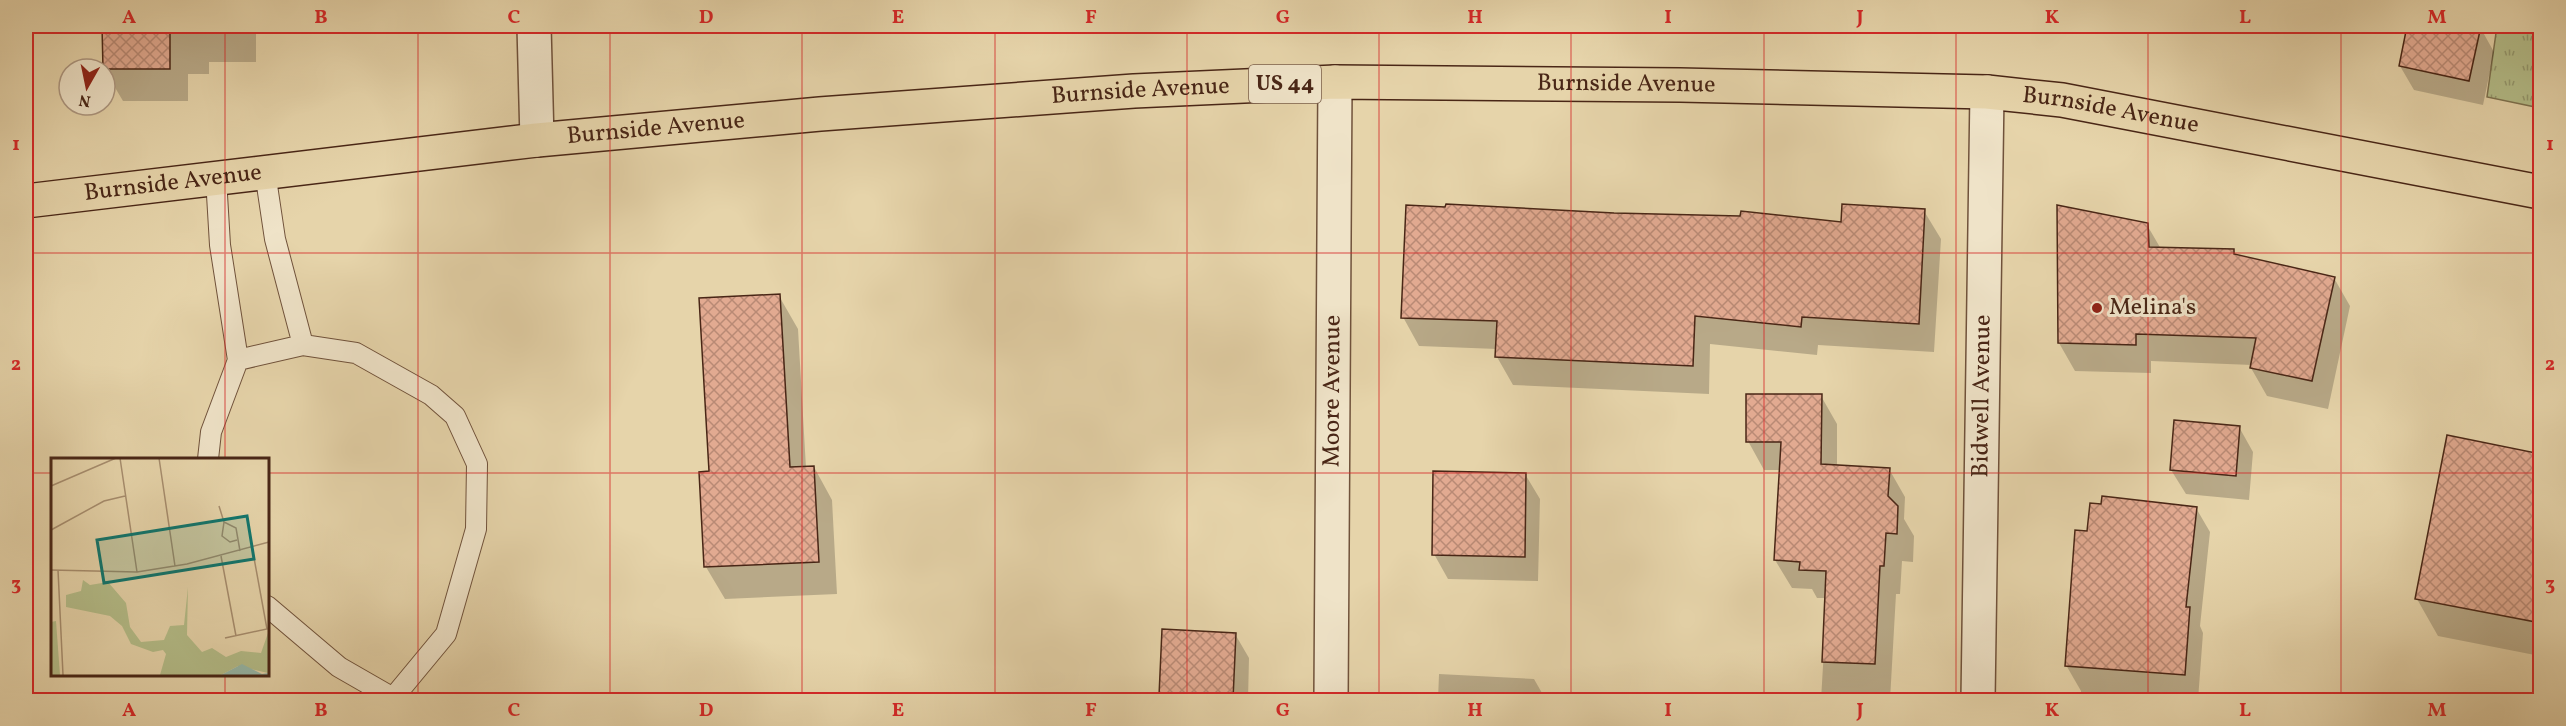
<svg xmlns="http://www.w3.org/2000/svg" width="2566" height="726" font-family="Vollkorn,serif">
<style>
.grass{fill:url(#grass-tufts);stroke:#7e7250;stroke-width:1.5}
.shadow{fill:#0003}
.building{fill:url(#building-cross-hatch);stroke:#492616;stroke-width:1.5}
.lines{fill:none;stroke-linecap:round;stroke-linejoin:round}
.service-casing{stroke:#70523b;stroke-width:22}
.minor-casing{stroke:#70523b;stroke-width:36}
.primary-casing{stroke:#492616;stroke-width:36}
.service{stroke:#efe3c8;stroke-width:20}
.minor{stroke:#efe3c8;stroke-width:33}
.primary{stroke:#e6d4aa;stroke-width:33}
.grid{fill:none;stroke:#d62828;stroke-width:1.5;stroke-opacity:0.55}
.poi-dot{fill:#8f2418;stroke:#efe3c8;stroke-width:2}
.labels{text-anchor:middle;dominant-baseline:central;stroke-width:6;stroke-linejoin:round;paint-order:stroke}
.shield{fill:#efe3c8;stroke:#7b5f4b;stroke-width:1.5}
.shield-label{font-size:22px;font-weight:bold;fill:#492616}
.street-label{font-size:24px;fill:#492616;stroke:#efe3c8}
.poi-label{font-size:24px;fill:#492616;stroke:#efe3c8;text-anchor:start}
.inset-road{fill:none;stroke:#a78e6f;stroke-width:1.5}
.view{fill:#0f766e;fill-opacity:0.15;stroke:#0f766e;stroke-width:3}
.inset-edge{fill:none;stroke:#492616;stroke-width:3}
.neatline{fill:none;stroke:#d62828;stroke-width:2}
.grid-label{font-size:20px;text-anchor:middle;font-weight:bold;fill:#d62828}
</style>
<defs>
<pattern id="grass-tufts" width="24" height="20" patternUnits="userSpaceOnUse" patternTransform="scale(1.5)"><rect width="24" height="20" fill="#b4bd89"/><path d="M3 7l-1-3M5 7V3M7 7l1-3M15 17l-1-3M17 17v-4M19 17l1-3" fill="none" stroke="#94996f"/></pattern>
<pattern id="building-cross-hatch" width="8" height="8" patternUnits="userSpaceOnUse" patternTransform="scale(1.5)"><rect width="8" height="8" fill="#e2aa91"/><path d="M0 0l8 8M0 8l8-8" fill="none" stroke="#b98a75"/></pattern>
</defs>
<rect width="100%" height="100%" fill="#e6d4aa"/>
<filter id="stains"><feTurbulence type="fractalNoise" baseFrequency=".00333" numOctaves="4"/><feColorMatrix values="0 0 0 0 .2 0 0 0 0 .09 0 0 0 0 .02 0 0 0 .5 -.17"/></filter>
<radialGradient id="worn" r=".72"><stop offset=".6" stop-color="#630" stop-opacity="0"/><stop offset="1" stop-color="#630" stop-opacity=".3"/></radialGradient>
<path class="grass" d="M2497,26H2540V108L2487,97Z"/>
<path class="shadow" d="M104,26H256V62H209V74H188V101H123L104,69Z
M2409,26L2480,27L2494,52L2483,105L2414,90L2400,66Z
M1924,211L1941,239L1934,352L1818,345L1817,355L1710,344L1709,394L1513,385L1497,357V349L1419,346L1403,317L1614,215L1842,223Z
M2147,225L2161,249L2234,251L2237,256L2334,278L2350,306L2328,409L2267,396L2251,368L2252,365L2151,361V373L2075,371L2059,343Z
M779,296L798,329L806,468L814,467L832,500L837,594L725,599L706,567L710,473Z
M1821,396L1837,424V466L1889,469L1905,497L1904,519L1914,536L1913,562L1902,561L1900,594H1896L1890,700H1821L1827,598H1817L1812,589L1792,588L1775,560L1780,470H1764L1748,441Z
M2239,427L2253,452L2249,500L2186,494L2171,470Z
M2540,455V656L2438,636L2417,599Z
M1525,474L1540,499L1538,581L1448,579L1434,554Z
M2196,508L2210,532L2200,626L2203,633L2198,700H2081V691L2066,665L2088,533Z
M1235,634L1249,658L1248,700H1163L1160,696Z
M1439,674L1534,679L1546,700H1438Z"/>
<path class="building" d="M102,26H170V69H103Z
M2407,26H2481L2469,81L2399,66Z
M1446,204L1614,213L1740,216L1741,211L1841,222L1842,204L1925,209L1919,324L1802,317L1801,327L1695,316L1693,366L1495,357L1497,321L1401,318L1406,205L1445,207Z
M2057,205L2148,223L2149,247L2234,249V254L2335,277L2312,381L2250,368L2256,338L2136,334V345L2058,343Z
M780,294L790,467L814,466L819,562L704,567L699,472L709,471L699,298Z
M1746,394H1822L1821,464L1890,468L1888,496L1898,506L1897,534L1886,533L1884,566H1880L1875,664L1822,662L1826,571L1799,570L1800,562L1774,560L1781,442H1746Z
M2174,420L2240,426L2236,476L2170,470Z
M2447,435L2541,454V623L2415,599Z
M1433,471L1526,473L1525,557L1432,555Z
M2102,496L2197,507L2186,607H2190L2185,675L2065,666L2075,530L2087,531L2090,503L2101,504Z
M1162,629L1236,633L1233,699L1159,696Z"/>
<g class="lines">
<g class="service-casing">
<path id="service" d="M265,172L275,239L303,345
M238,360L303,345L356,353L431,395L455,416L477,464L476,529L446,634L393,698L394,700
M208,459L211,432L238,360L220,245L216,178
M267,606L339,667L393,698"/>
</g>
<g class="minor-casing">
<g id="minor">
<path d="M534,26L537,140"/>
<path id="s1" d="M1331,700L1335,82"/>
<path id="s2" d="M1978,700L1987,92"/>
</g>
</g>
<g class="primary-casing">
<g id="primary">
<path id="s3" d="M26,201L537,140L820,114L1134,91L1335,82L1680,85L1987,92L2062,100L2540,192"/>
</g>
</g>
<use href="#service" class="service"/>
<use href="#minor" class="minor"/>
<use href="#primary" class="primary"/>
</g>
<path class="grid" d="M225,26V459M418,26V700M610,26V700M802,26V700M995,26V700M1187,26V700M1379,26V700M1571,26V700M1764,26V700M1956,26V700M2148,26V700M2341,26V700M26,253H2540M26,473H52M267,473H2540M225,674V700"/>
<circle class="poi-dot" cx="2097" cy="308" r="6"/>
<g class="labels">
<rect class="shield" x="1249" y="65" width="72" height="38" rx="4.5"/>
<g class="shield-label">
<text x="1285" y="84">US 44</text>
</g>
<g class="street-label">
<text stroke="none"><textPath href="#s3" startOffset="1606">Burnside Avenue</textPath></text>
<text stroke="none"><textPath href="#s3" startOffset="1120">Burnside Avenue</textPath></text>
<text stroke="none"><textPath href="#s3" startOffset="2092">Burnside Avenue</textPath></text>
<text stroke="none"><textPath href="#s3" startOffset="634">Burnside Avenue</textPath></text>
<text stroke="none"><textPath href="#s3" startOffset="148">Burnside Avenue</textPath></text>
<text stroke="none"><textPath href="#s1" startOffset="309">Moore Avenue</textPath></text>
<text stroke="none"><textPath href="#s2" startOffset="304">Bidwell Avenue</textPath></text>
</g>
<g class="poi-label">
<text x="2109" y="308">Melina's</text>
</g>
</g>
<g transform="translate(51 458)">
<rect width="218" height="218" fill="#e6d4aa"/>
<path d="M5,163L9,217H0V164Z" fill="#b4bd89"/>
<path d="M32,122L39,127L57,124L75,145L79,169L90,184L113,182L119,168L133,167L137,129L136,177L151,194L161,190L175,199L190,193L210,195L217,175V215L187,208L170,217H109L115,196L112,192L102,194L80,186L71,168L59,158L15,149V137L30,133Z" fill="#b4bd89"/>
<path d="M191,206L211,216L217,215V217H170Z" fill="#96b8a9"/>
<path class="inset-road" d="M69,0L86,114M108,0L124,108M0,28L65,0M168,48L173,64L171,78L179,84L186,82M173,64L185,70L189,93M0,72L53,43L74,38M170,98L185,178M0,112L86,114L136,106L218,84M7,112L12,217M174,180L216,171L201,89"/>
<path class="view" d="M196,58L203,101L53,125L46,82Z"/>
<rect width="218" height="218" class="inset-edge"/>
</g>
<rect width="2566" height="726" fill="none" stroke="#e6d4aa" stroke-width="66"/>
<g transform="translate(87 87) rotate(189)"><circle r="28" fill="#efe3c8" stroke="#ad9781" stroke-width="1.5"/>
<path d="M0-4.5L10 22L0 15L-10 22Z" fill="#8f2418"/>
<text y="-9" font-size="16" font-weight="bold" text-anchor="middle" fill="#492616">N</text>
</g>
<rect x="33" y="33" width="2500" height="660" class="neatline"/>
<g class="grid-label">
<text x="129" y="23">A</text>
<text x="321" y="23">B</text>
<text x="514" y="23">C</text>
<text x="706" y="23">D</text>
<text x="898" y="23">E</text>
<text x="1091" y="23">F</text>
<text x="1283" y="23">G</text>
<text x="1475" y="23">H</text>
<text x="1668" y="23">I</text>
<text x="1860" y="23">J</text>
<text x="2052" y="23">K</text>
<text x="2245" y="23">L</text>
<text x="2437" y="23">M</text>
<text x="16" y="150">1</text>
<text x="2550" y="150">1</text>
<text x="16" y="370">2</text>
<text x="2550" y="370">2</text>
<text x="16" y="590">3</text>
<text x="2550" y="590">3</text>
<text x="129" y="716">A</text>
<text x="321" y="716">B</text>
<text x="514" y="716">C</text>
<text x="706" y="716">D</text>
<text x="898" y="716">E</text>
<text x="1091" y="716">F</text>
<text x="1283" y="716">G</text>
<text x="1475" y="716">H</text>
<text x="1668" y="716">I</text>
<text x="1860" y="716">J</text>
<text x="2052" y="716">K</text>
<text x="2245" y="716">L</text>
<text x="2437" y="716">M</text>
</g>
<rect width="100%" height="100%" filter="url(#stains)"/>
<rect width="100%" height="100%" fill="url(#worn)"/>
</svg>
